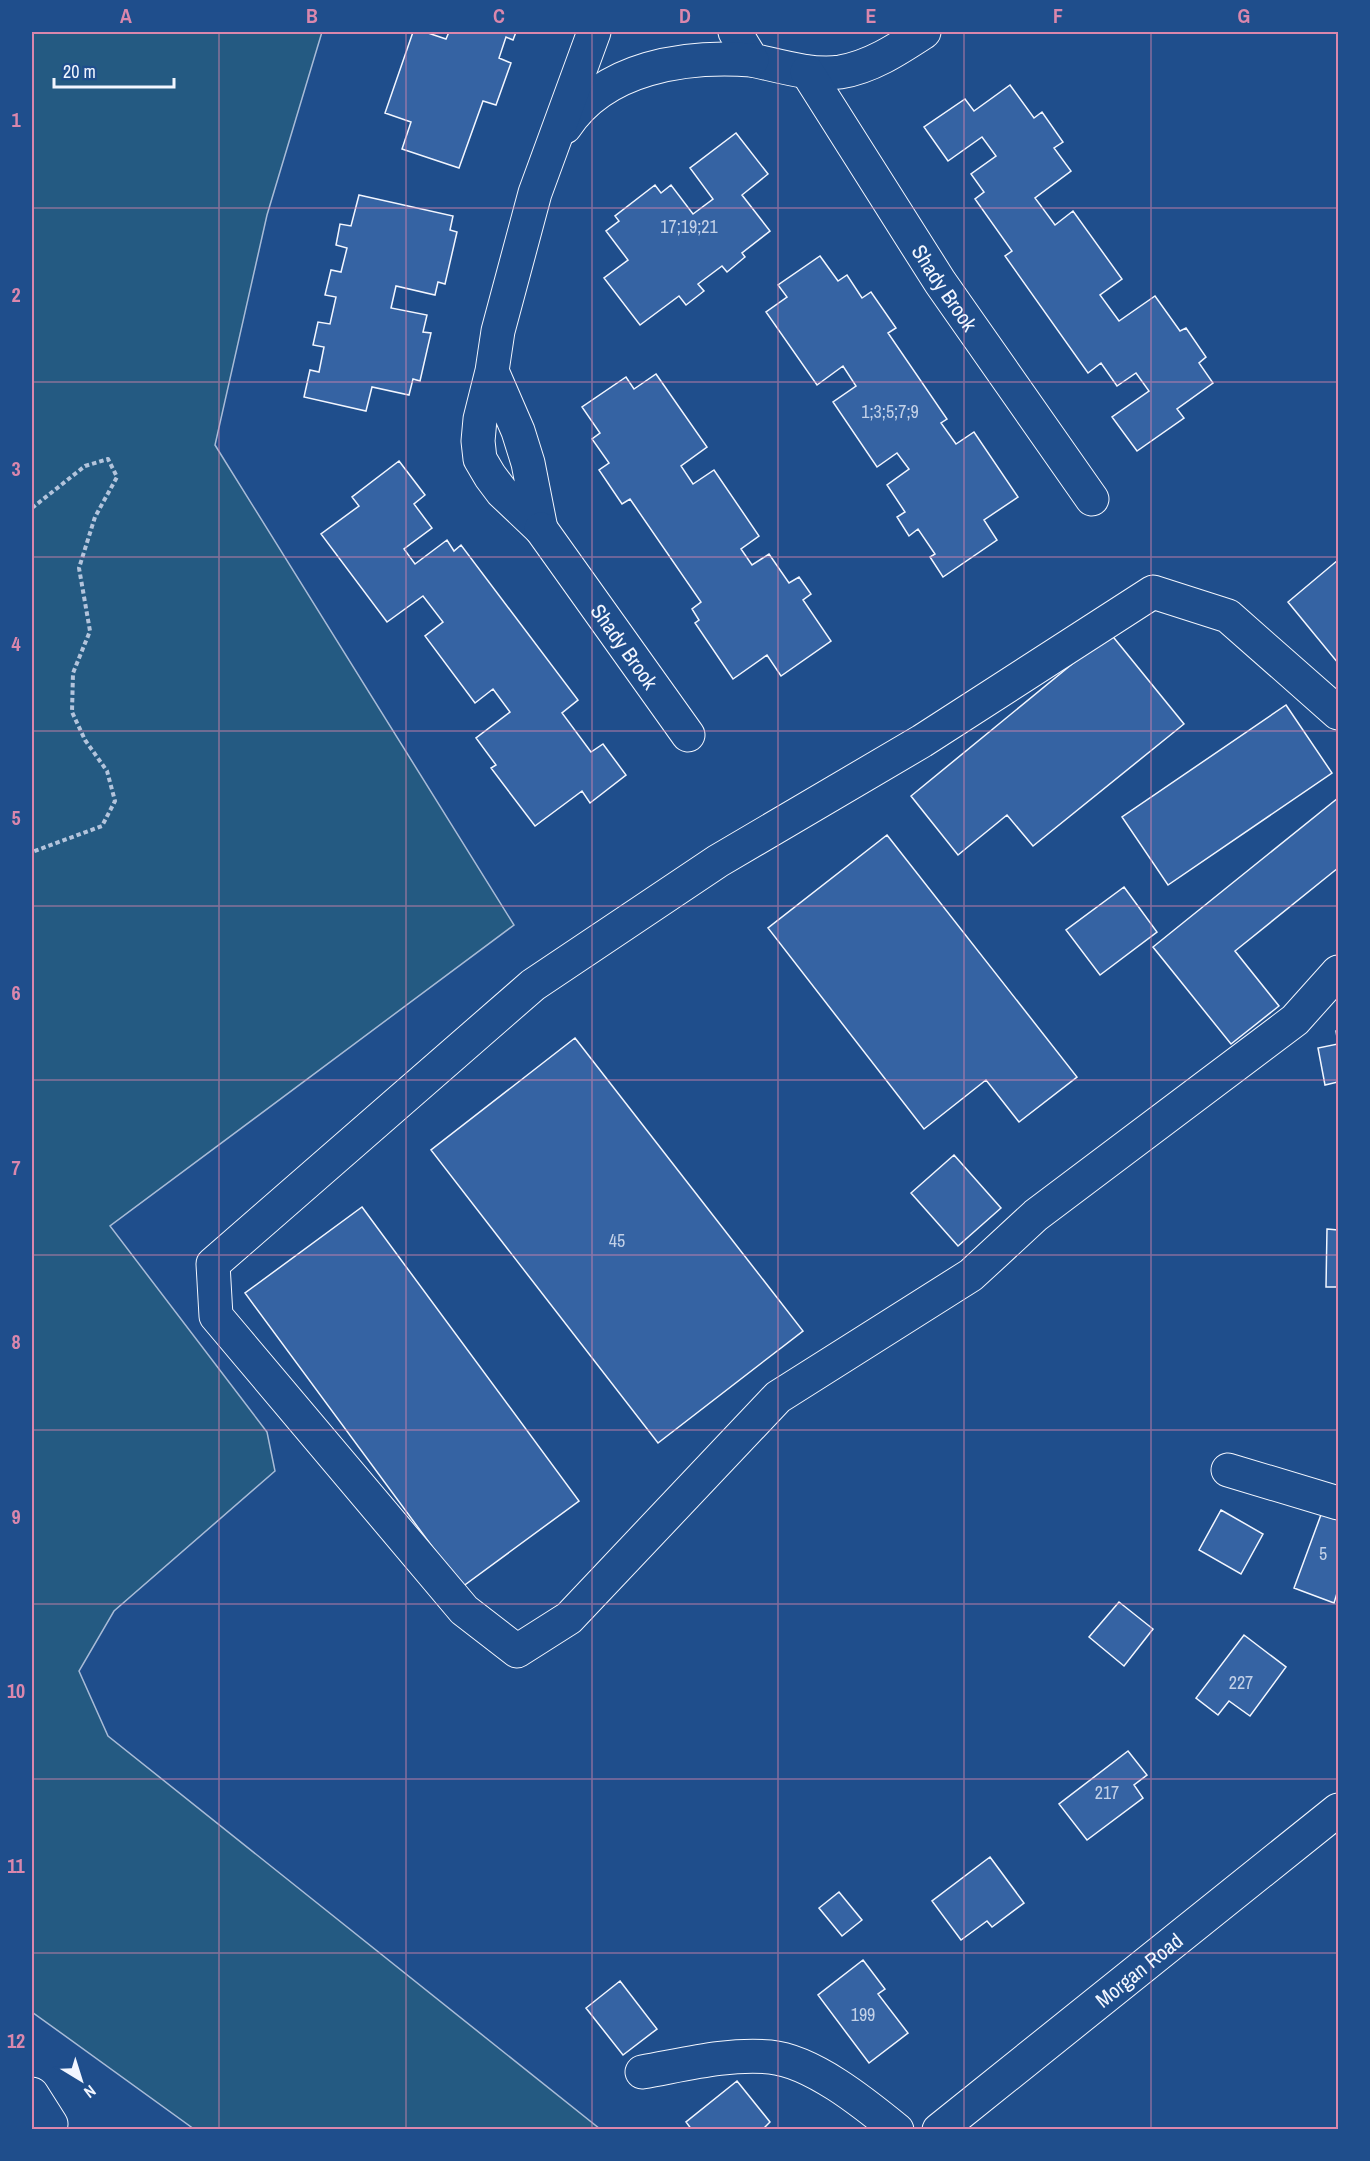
<svg xmlns="http://www.w3.org/2000/svg" width="1370" height="2161" font-family="'Archivo Narrow',sans-serif">
<style>
.green{fill:#245a82;stroke:#a8bbd7;stroke-width:1.5}
.building{fill:#3563a3;stroke:#f2f6ff;stroke-width:1.5}
.lines{fill:none;stroke-linecap:round;stroke-linejoin:round}
.minor-casing{stroke:#f2f6ff;stroke-width:35}
.major-casing{stroke:#f2f6ff;stroke-width:35}
.path{stroke:#b3c4dc;stroke-width:4;stroke-dasharray:4.5 3;stroke-linecap:butt}
.minor{stroke:#1f4e8c;stroke-width:33}
.major{stroke:#1f4e8c;stroke-width:33}
.grid{fill:none;stroke:#da87ad;stroke-width:1.5;stroke-opacity:0.55}
.labels{text-anchor:middle;dominant-baseline:central;stroke-width:4.5;stroke-linejoin:round;paint-order:stroke}
.number-label{font-size:18px;fill:#c3d1e8}
.street-label{font-size:21px;fill:#f2f6ff;stroke:#1f4e8c}
.neatline{fill:none;stroke:#da87ad;stroke-width:2}
.grid-label{font-size:20px;text-anchor:middle;font-weight:bold;fill:#da87ad}
</style>
<rect width="100%" height="100%" fill="#1f4e8c"/>
<path class="green" d="M32,32H322L267,215L215,445L514,925L110,1226L267,1432L275,1471L114,1611L79,1671L108,1736L600,2129H194L32,2012Z"/>
<path class="building" d="M413,32H425L446,39L449,32H516L513,40L506,37L499,58L511,63L496,105L483,101L459,168L402,149L411,122L385,113Z
M1010,85L1034,118L1042,112L1063,142L1054,148L1071,171L1035,198L1055,225L1073,211L1122,279L1100,295L1119,321L1155,296L1180,331L1186,328L1206,357L1199,363L1213,383L1177,409L1184,418L1137,451L1112,417L1149,391L1136,373L1117,386L1101,363L1088,373L1005,256L1012,251L975,199L984,192L971,174L996,156L982,137L948,161L924,127L965,99L974,111Z
M736,133L768,174L742,195L770,231L742,253L745,257L727,272L722,266L698,284L704,291L686,305L679,296L640,325L604,278L628,260L606,231L619,221L615,216L655,185L661,193L671,185L693,214L713,199L690,168Z
M359,195L453,216L450,230L457,232L445,284L438,282L435,295L396,286L391,308L427,315L423,332L431,333L420,381L413,379L409,395L372,387L366,411L304,397L310,370L319,372L324,347L313,345L318,322L330,324L336,297L325,295L331,270L341,272L347,248L336,245L340,224L351,226Z
M820,256L838,281L847,275L862,298L871,292L896,328L888,333L947,419L941,423L956,444L974,432L1018,497L984,520L997,540L943,577L930,557L935,554L918,529L909,536L897,517L905,512L887,485L909,469L897,453L877,467L833,402L856,386L843,366L817,385L766,312L787,297L778,285Z
M656,374L707,447L681,466L693,484L714,470L759,536L741,549L752,565L769,554L789,583L799,577L811,594L803,600L831,641L781,676L767,655L733,679L695,623L699,620L692,609L701,602L630,499L622,504L599,470L609,463L592,439L600,433L582,407L626,377L634,389Z
M399,461L425,495L414,504L432,528L404,549L415,564L447,540L454,551L461,545L578,700L562,713L591,752L603,744L626,775L590,803L582,791L535,826L491,768L496,765L476,738L510,712L493,689L475,703L425,636L443,622L423,596L387,622L321,534L359,506L352,497Z
M1338,560V663L1288,602Z
M1110,633L1184,724L1033,846L1007,815L958,855L911,796Z
M1286,705L1332,773L1168,885L1122,817Z
M1338,798V868L1235,951L1279,1006L1231,1044L1153,947Z
M887,835L1077,1077L1019,1122L986,1080L924,1129L768,928Z
M1124,887L1157,932L1100,975L1066,930Z
M1338,1030V1082L1325,1085L1318,1048L1338,1044L1336,1031Z
M575,1038L803,1331L658,1443L431,1150Z
M954,1155L1001,1208L958,1246L911,1193Z
M362,1207L579,1501L462,1587L245,1293Z
M1327,1229L1338,1230V1287H1326Z
M1221,1510L1263,1534L1241,1574L1199,1550Z
M1322,1512L1338,1518V1590L1334,1603L1294,1588Z
M1119,1602L1153,1629L1124,1666L1089,1637Z
M1244,1635L1286,1667L1250,1716L1229,1701L1218,1715L1196,1698Z
M1128,1751L1147,1775L1134,1785L1143,1798L1087,1840L1059,1804Z
M990,1857L1024,1903L992,1927L987,1921L961,1940L932,1901Z
M839,1892L862,1920L842,1936L819,1908Z
M863,1960L885,1989L878,1994L908,2033L869,2063L818,1995Z
M620,1981L657,2029L623,2055L586,2008Z
M737,2081L770,2122L762,2130H692L686,2122Z"/>
<g class="lines">
<g class="minor-casing">
<g id="minor">
<path d="M735,32L752,60C780,66 811,76 840,72C871,67 898,49 924,32"/>
<path id="s1" d="M807,72L940,282L1092,499"/>
<path d="M565,127C604,67 685,55 752,60"/>
<path d="M492,371L518,431L528,463L541,529L502,492L490,476L480,459L478,441L480,419L492,371L498,331L535,193L594,32"/>
<path id="s2" d="M541,529L688,735"/>
<path d="M1338,713L1228,616L1153,592L922,741L718,861L533,985L213,1264L216,1316L464,1610L517,1651L569,1618L778,1397L971,1275L1036,1215L1295,1020L1338,972"/>
<path d="M1228,1470L1338,1503"/>
<path d="M642,2072C683,2065 728,2053 770,2057C812,2061 864,2103 897,2130"/>
<path d="M32,2094L51,2124L50,2130"/>
</g>
</g>
<g class="major-casing">
<g id="major">
<path id="s3" d="M939,2130L1338,1810"/>
</g>
</g>
<path class="path" d="M32,508L85,466L108,459L117,477L95,517L79,568L90,631L73,673L72,712L85,740L107,771L115,801L102,826L32,852"/>
<use href="#minor" class="minor"/>
<use href="#major" class="major"/>
</g>
<path class="grid" d="M219,32V2130M406,32V2130M592,32V2130M778,32V2130M964,32V2130M1151,32V2130M32,208H1338M32,382H1338M32,557H1338M32,731H1338M32,906H1338M32,1080H1338M32,1255H1338M32,1430H1338M32,1604H1338M32,1779H1338M32,1953H1338"/>
<g class="labels">
<g class="number-label">
<text x="689" y="226">17;19;21</text>
<text x="890" y="411">1;3;5;7;9</text>
<text x="617" y="1240">45</text>
<text x="1323" y="1553">5</text>
<text x="1241" y="1682">227</text>
<text x="1107" y="1792">217</text>
<text x="863" y="2014">199</text>
</g>
<g class="street-label">
<text stroke="none"><textPath href="#s1" startOffset="256">Shady Brook</textPath></text>
<text stroke="none"><textPath href="#s2" startOffset="144">Shady Brook</textPath></text>
<text stroke="none"><textPath href="#s3" startOffset="256">Morgan Road</textPath></text>
</g>
</g>
<rect width="1370" height="2161" fill="none" stroke="#1f4e8c" stroke-width="66"/>
<g transform="translate(81 2080) rotate(142)" stroke="#1f4e8c" stroke-width="4.5" paint-order="stroke">
<path d="M0-4.5L10 22L0 15L-10 22Z" fill="#f2f6ff"/>
<text y="-9" font-size="16" font-weight="bold" text-anchor="middle" fill="#f2f6ff">N</text>
</g>
<path d="M54 78v9h120v-9" fill="none" stroke="#f2f6ff" stroke-width="3"/>
<text x="63" y="78" font-size="18" fill="#f2f6ff" stroke="#1f4e8c" stroke-width="4.5" paint-order="stroke">20 m</text>
<rect x="33" y="33" width="1304" height="2095" class="neatline"/>
<g class="grid-label">
<text x="126" y="23">A</text>
<text x="312" y="23">B</text>
<text x="499" y="23">C</text>
<text x="685" y="23">D</text>
<text x="871" y="23">E</text>
<text x="1058" y="23">F</text>
<text x="1244" y="23">G</text>
<text x="16" y="127">1</text>
<text x="16" y="302">2</text>
<text x="16" y="476">3</text>
<text x="16" y="651">4</text>
<text x="16" y="825">5</text>
<text x="16" y="1000">6</text>
<text x="16" y="1175">7</text>
<text x="16" y="1349">8</text>
<text x="16" y="1524">9</text>
<text x="16" y="1698">10</text>
<text x="16" y="1873">11</text>
<text x="16" y="2048">12</text>
</g>
</svg>
